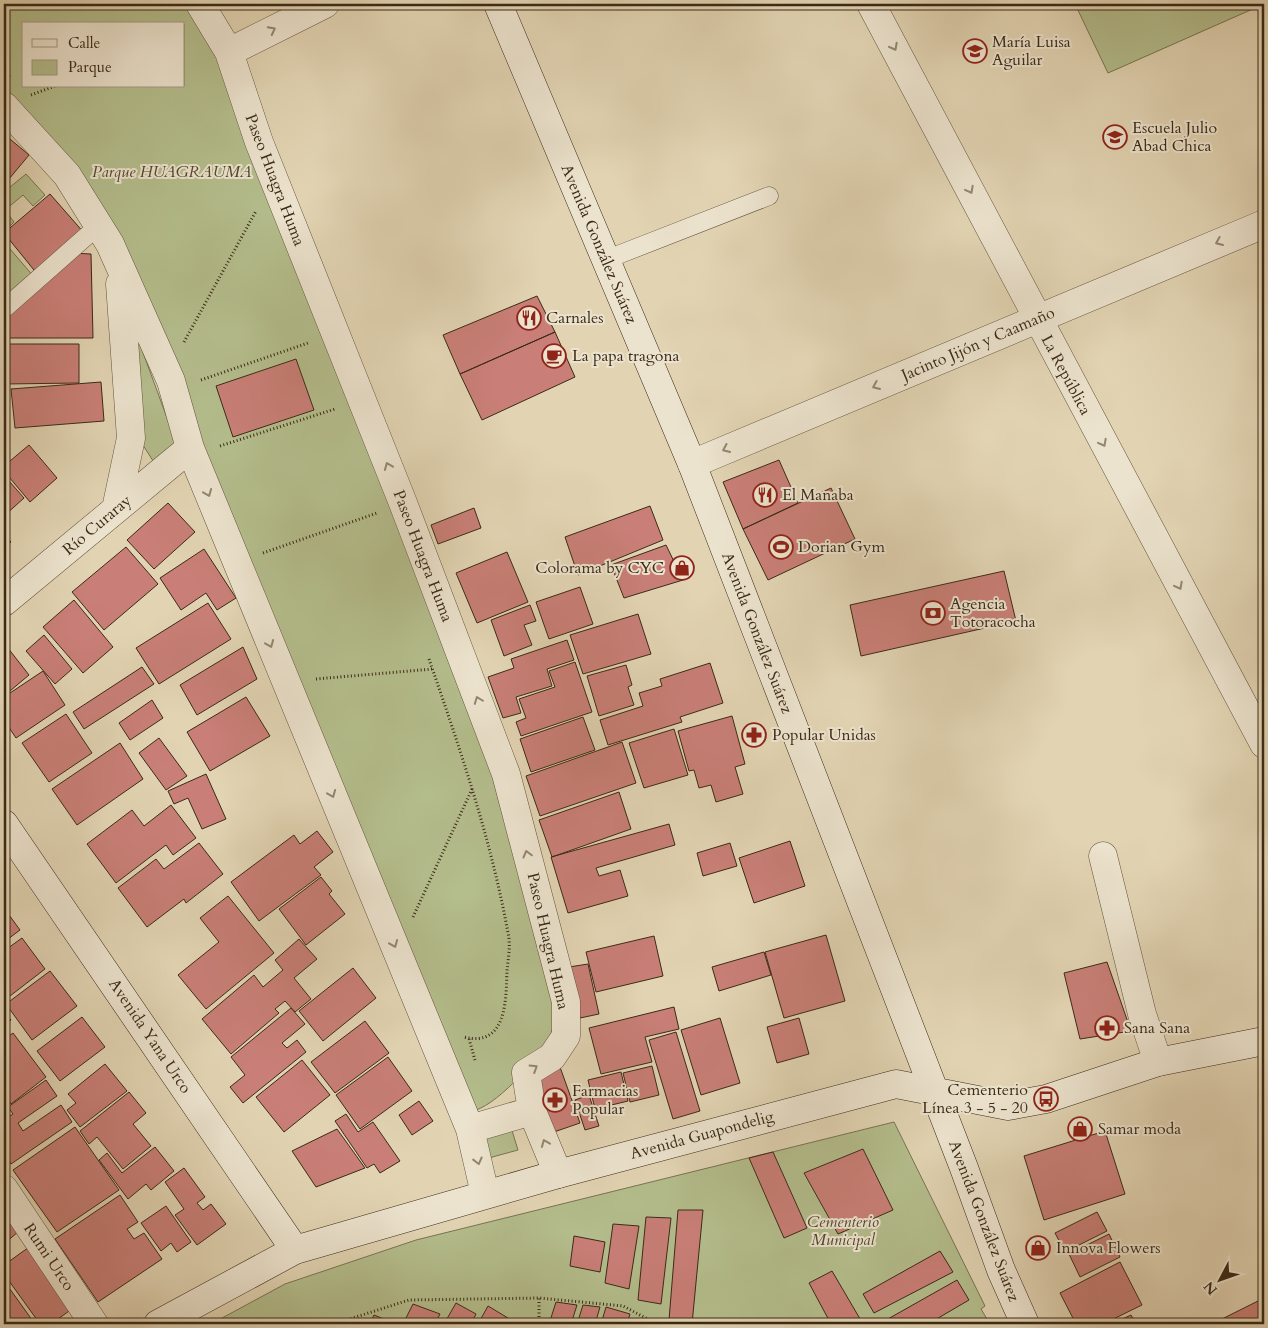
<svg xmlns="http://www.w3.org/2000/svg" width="1268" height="1328" font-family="Cardo,serif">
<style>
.green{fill:#b4bd8c;stroke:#777452;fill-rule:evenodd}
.building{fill:#c97f77;stroke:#3a2a17}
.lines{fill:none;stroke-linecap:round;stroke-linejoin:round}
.lane-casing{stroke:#64543e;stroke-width:19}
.street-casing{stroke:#64543e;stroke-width:29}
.secondary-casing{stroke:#3a2a17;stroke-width:29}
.path{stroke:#3a2a17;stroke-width:3;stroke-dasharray:1 2.5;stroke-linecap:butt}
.lane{stroke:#ece3ce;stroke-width:18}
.street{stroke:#ece3ce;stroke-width:28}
.secondary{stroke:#ece3ce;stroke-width:28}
.oneway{stroke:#938672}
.labels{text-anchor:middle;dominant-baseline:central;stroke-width:4;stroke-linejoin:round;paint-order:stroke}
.poi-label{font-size:16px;fill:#3a2a17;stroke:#ece3ce;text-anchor:start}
.park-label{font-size:16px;font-style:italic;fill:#52472e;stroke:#ece3ce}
.street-label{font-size:16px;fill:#3a2a17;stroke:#ece3ce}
</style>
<rect width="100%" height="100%" fill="#e2d4b3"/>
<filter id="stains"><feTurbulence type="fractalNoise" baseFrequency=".004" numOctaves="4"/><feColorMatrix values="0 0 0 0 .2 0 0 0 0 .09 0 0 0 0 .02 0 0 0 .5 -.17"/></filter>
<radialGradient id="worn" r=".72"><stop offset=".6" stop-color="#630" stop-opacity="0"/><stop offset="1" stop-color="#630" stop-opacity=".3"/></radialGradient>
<path class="green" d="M4,4H187L220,56L495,777L556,1004C555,1012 555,1023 552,1031C545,1053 499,1103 476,1110L148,318L4,98ZM24,24H184V86H24Z
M1075,4H1264L1108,73Z
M26,174L45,195L33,206L23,195L5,210L14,222L4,232V192Z
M4,242L35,278L4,306Z
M138,339L177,445L155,464L141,442Z
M506,1111L518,1150L485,1159L474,1120Z
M894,1122L985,1306L981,1309L990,1324H211L285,1284L416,1240Z"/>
<path class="building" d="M4,134L29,155L9,179L4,175Z
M50,194L85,234L38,275L4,233Z
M69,253L91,254L93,338H4V314Z
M537,296L555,332L460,374L443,335Z
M555,332L575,377L482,420L460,374Z
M4,344H79V383L4,384Z
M296,359L314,410L233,437L216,386Z
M101,382L104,421L15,428L11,389Z
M29,445L57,478L30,502L4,471V466Z
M779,460L798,503L743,529L723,482Z
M9,481L24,498L4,516V486Z
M831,488L855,539L768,580L743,529Z
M168,503L195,532L154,569L127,540Z
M650,506L663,540L578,575L565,537Z
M474,508L481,528L438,544L431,525Z
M4,534L11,542L4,548Z
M666,545L683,580L624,598L611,565Z
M126,547L158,584L104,630L72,592Z
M204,549L236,598L217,610L206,593L181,610L160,578Z
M507,552L528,602L477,623L456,573Z
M1004,571L1016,621L861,656L850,605Z
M580,587L593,624L549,639L536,602Z
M74,600L113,647L83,673L43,627Z
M208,603L231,639L159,684L136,648Z
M530,605L536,621L524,625L532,645L504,656L491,620Z
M638,614L651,654L583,674L570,635Z
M44,635L72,669L55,684L26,651Z
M567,640L574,660L547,669L552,686L516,697L521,713L503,718L488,677L514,668L511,659Z
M4,643L29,675L4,696Z
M243,647L257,679L197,715L180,685Z
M575,662L592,712L521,736L516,722L526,718L519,699L555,687L549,671Z
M710,663L723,703L680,717L682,722L608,745L600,720L643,706L639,693L662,686L660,679Z
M626,665L632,685L628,687L634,705L599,716L587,676Z
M142,667L154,684L84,729L73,712Z
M43,671L65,705L16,738L4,720V697Z
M246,697L270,736L210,771L187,732Z
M152,700L163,718L130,740L119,723Z
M66,714L92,753L49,782L22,743Z
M732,716L745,764L735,767L743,794L716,802L711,785L699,788L694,770L689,771L678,731Z
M583,717L595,750L531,772L520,739Z
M674,729L688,775L644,788L629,743Z
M159,738L187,776L166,790L139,753Z
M622,742L636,783L540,816L526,776Z
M120,743L143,779L77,825L52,789Z
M206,774L226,819L202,829L188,798L174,804L168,791Z
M619,792L631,829L552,857L539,820Z
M171,805L196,838L173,855L166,845L116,883L87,844L132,810L144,826Z
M669,824L675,845L596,868L599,876L620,870L628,896L568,913L551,857Z
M317,831L333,852L314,867L321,875L259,921L231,882L294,835L300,844Z
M790,841L805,886L754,903L739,858Z
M199,843L223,874L186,903L184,899L147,927L118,888L156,859L164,869Z
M730,843L737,866L703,876L697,853Z
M321,877L332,891L329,894L345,914L306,945L279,909Z
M228,896L274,953L206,1009L178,975L219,942L200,918Z
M4,908L20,930L4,942Z
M826,935L845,1001L784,1018L765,952Z
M654,936L663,976L596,992L586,952Z
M22,938L45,969L10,996L4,987V951Z
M299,939L317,959L294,978L311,999L295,1012L285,1001L275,1009L279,1013L231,1054L202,1019L254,975L263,987L283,970L275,960Z
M764,952L771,975L719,991L712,967Z
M1107,962L1131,1031L1080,1039L1064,973Z
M588,964L599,1014L580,1018L569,967Z
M353,968L376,998L323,1041L299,1011Z
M50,971L77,1006L32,1040L6,1004Z
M674,1007L679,1029L645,1037L652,1062L601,1074L589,1028Z
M291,1008L305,1024L282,1043L287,1048L297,1040L306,1052L243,1103L230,1087L245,1075L231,1057Z
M4,1012L11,1020L4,1026Z
M82,1017L105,1047L60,1081L37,1051Z
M720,1018L740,1083L701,1095L681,1030Z
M799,1018L809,1054L777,1063L767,1027Z
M365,1021L389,1053L335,1093L311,1062Z
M676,1032L700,1111L673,1119L649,1040Z
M13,1033L46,1077L11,1104L4,1094V1040Z
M388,1057L412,1091L360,1129L336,1095Z
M302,1060L330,1095L284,1132L256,1097Z
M105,1064L127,1091L80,1127L67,1110L76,1103L68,1094Z
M652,1066L659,1095L630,1102L623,1073Z
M560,1067L580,1123L551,1133L531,1076Z
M621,1072L628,1101L595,1109L588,1080Z
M46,1080L57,1096L18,1123L23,1131L61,1105L72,1122L11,1164L4,1154V1120L13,1114L8,1107Z
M129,1092L146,1113L133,1124L151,1146L123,1169L97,1137L89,1144L80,1131Z
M589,1095L599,1126L585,1130L575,1100Z
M419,1101L433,1121L412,1135L399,1115Z
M346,1114L358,1132L373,1122L400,1161L380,1173L374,1164L367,1168L335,1121Z
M75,1127L119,1190L57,1232L13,1170Z
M337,1129L365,1168L316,1187L292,1151Z
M1105,1131L1125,1194L1044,1220L1024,1156Z
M155,1147L174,1171L151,1190L146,1184L128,1199L99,1160L107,1153L122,1173Z
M863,1149L893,1210L838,1234L804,1173Z
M773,1152L807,1228L784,1238L749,1158Z
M184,1168L205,1197L197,1203L203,1210L211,1204L226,1224L197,1245L175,1215L184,1209L165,1182Z
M120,1195L138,1222L127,1229L134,1239L144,1233L162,1259L98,1302L55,1239Z
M166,1206L191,1242L177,1252L171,1243L161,1251L141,1223Z
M678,1210H703L692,1324L669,1320Z
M1097,1212L1107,1231L1065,1252L1055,1233Z
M4,1214L19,1231L4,1244Z
M646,1217L671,1218L661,1304L638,1300Z
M613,1224L639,1226L629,1289L605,1283Z
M1109,1234L1120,1257L1080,1277L1069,1254Z
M574,1236L605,1242L600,1272L570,1266Z
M32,1245L76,1306L51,1324H40L4,1274V1265Z
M940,1251L953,1272L874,1313L863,1294Z
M1120,1262L1142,1305L1103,1324H1076L1060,1293Z
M832,1271L863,1324H831L809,1283Z
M957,1280L969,1300L928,1324H879Z
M7,1285L35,1324H4V1288Z
M1264,1298V1324H1212Z
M556,1302L577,1305L571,1324H549Z
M456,1303L476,1314L471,1324H444Z
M413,1304L440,1314L435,1324H403Z
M583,1305L600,1307L595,1324H577Z
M488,1306L508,1318L505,1324H478Z
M606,1307L630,1314L627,1324H601Z
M374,1315L396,1324H370Z
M1131,1315L1136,1324H1112Z"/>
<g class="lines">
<g class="lane-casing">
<path id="lane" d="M605,260L769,196
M4,309L98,226"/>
</g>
<g class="street-casing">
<path id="street" d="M200,4L229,52L259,142L403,503L506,774L566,1002V1036L552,1057L526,1073L532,1111L558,1174
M871,4L1264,744
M229,52L325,4
M4,106L67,175L110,244L171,381L190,448L470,1129L485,1194
M692,464L1264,224
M116,509L131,438L120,284
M4,602L190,448
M1103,856L1142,1014L1158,1062
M470,1129L532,1111
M4,1189L94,1324"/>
</g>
<g class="secondary-casing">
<path id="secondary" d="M498,4L692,464L964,1168L1001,1270L1025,1324
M4,824L295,1250
M158,1324L295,1250L558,1174L896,1084L1008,1106L1046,1099L1158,1062L1264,1041"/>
</g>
<path class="path" d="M4,71L11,78
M31,95L55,86
M184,342L256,211
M201,380L308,343
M220,446L335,409
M263,553L377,513
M429,659C460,749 491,839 508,933C511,945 508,959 507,971C506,999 507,1048 464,1037
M316,679L433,669
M413,917L473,787
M469,1039L475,1060
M334,1324L409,1300L539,1298L623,1306L657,1324
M539,1324V1298"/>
<use href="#lane" class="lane"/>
<use href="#street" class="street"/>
<use href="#secondary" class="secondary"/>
</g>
<defs><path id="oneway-chevron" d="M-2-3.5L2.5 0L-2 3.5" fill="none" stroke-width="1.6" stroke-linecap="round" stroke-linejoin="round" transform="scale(1.25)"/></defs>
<g class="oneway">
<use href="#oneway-chevron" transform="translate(272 30) rotate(-27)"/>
<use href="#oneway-chevron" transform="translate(894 47) rotate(62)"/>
<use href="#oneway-chevron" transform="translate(970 190) rotate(62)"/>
<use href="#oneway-chevron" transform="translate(1219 242) rotate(157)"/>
<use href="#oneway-chevron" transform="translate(876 386) rotate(157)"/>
<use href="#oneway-chevron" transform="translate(1103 443) rotate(62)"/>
<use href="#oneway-chevron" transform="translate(726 449) rotate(156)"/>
<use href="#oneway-chevron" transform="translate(388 466) rotate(-112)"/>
<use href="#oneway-chevron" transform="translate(208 493) rotate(68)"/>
<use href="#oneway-chevron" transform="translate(1179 586) rotate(62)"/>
<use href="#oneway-chevron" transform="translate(270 644) rotate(68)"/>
<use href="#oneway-chevron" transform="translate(478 700) rotate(-111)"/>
<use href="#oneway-chevron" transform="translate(332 794) rotate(68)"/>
<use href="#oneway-chevron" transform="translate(527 854) rotate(-105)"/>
<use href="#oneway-chevron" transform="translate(394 944) rotate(68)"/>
<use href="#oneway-chevron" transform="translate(534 1068) rotate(-32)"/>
<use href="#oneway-chevron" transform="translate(545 1143) rotate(-112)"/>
<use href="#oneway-chevron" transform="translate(478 1161) rotate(76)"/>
</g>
<defs>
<g id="school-ring" transform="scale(1.25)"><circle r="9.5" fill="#ece3ce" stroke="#8f2418" stroke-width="1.5"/><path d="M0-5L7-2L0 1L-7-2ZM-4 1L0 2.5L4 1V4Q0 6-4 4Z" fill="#8f2418"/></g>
<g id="restaurant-ring" transform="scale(1.25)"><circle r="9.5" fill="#ece3ce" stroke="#8f2418" stroke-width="1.5"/><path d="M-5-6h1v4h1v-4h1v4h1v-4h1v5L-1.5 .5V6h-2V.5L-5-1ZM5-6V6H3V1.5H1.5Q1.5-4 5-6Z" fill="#8f2418"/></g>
<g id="cafe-ring" transform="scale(1.25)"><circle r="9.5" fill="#ece3ce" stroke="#8f2418" stroke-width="1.5"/><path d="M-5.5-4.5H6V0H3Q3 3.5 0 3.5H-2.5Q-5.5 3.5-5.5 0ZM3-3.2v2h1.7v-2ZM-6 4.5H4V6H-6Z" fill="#8f2418"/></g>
<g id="stadium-ring" transform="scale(1.25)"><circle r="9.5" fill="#ece3ce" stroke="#8f2418" stroke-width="1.5"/><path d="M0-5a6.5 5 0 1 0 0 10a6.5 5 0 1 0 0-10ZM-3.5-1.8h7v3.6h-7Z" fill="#8f2418"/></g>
<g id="shop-ring" transform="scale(1.25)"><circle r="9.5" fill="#ece3ce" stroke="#8f2418" stroke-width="1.5"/><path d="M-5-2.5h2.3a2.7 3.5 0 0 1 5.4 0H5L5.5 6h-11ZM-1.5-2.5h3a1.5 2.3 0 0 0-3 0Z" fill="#8f2418"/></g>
<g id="bank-ring" transform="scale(1.25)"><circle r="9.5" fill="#ece3ce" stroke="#8f2418" stroke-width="1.5"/><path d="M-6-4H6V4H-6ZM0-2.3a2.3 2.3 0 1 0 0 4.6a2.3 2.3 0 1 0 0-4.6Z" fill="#8f2418"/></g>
<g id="pharmacy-ring" transform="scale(1.25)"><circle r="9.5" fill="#ece3ce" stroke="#8f2418" stroke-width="1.5"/><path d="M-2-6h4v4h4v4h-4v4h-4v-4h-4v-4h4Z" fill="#8f2418"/></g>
<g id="bus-ring" transform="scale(1.25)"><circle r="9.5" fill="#ece3ce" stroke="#8f2418" stroke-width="1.5"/><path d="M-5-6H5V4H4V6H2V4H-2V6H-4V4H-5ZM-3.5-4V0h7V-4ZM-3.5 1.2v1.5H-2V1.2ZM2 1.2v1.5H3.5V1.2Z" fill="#8f2418"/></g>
</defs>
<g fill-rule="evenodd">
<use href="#school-ring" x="975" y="51"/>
<use href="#school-ring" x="1115" y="137"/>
<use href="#restaurant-ring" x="529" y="318"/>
<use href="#cafe-ring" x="554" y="356"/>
<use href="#restaurant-ring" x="765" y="495"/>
<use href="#stadium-ring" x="781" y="547"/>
<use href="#shop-ring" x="682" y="568"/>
<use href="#bank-ring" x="933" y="613"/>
<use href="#pharmacy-ring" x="754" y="735"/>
<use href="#pharmacy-ring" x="1107" y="1028"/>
<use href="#bus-ring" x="1046" y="1099"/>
<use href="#pharmacy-ring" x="555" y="1100"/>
<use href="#shop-ring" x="1080" y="1129"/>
<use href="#shop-ring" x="1038" y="1248"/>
</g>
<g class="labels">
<g class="poi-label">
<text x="992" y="42">María Luisa<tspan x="992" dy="18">Aguilar</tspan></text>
<text x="1132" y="128">Escuela Julio<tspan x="1132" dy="18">Abad Chica</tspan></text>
<text x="546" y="318">Carnales</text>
<text x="572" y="356">La papa tragona</text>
<text x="782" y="495">El Manaba</text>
<text x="798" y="547">Dorian Gym</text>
<text x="664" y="568" text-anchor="end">Colorama by CYC</text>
<text x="950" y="604">Agencia<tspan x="950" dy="18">Totoracocha</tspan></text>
<text x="772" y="735">Popular Unidas</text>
<text x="1124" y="1028">Sana Sana</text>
<text x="1028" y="1090" text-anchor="end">Cementerio<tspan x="1028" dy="18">Línea 3 - 5 - 20</tspan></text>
<text x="572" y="1091">Farmacias<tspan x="572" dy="18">Popular</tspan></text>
<text x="1098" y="1129">Samar moda</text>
<text x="1056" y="1248">Innova Flowers</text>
</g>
<g class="park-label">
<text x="172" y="172">Parque HUAGRAUMA</text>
<text x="843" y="1222">Cementerio<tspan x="843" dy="18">Municipal</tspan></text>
</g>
<g class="street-label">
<text transform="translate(275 180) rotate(69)">Paseo Huagra Huma</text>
<text transform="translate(599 244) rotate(67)">Avenida González Suárez</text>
<text transform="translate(978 344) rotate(-23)">Jacinto Jijón y Caamaño</text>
<text transform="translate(1066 375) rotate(62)">La República</text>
<text transform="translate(97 525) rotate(-40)">Río Curaray</text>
<text transform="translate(423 556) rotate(69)">Paseo Huagra Huma</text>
<text transform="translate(757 633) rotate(69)">Avenida González Suárez</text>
<text transform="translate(548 941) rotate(77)">Paseo Huagra Huma</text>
<text transform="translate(150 1036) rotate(56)">Avenida Yana Urco</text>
<text transform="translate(702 1135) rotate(-15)">Avenida Guapondelig</text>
<text transform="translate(984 1221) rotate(69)">Avenida González Suárez</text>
<text transform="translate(49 1257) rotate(56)">Rumi Urco</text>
</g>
</g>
<rect width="1268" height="1328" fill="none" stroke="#e2d4b3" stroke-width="20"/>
<rect x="5" y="5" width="1258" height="1318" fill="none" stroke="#3a2a17" stroke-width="2.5"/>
<rect x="10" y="10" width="1248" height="1308" fill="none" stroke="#3a2a17"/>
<rect x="22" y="22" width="162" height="65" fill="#ece3ce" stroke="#a59985"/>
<rect x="32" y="39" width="25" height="8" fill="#ece3ce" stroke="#a59985"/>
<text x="68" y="48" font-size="15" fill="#3a2a17">Calle</text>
<rect x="32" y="60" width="25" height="15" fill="#b4bd8c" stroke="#a59985"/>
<text x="68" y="72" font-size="15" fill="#3a2a17">Parque</text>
<g transform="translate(1220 1280) rotate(229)" stroke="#ece3ce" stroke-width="4" paint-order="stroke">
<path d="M0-4L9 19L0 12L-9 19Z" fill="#3a2a17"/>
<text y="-8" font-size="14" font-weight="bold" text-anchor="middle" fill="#3a2a17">N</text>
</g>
<rect width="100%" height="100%" filter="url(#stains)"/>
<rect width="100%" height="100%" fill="url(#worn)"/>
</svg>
